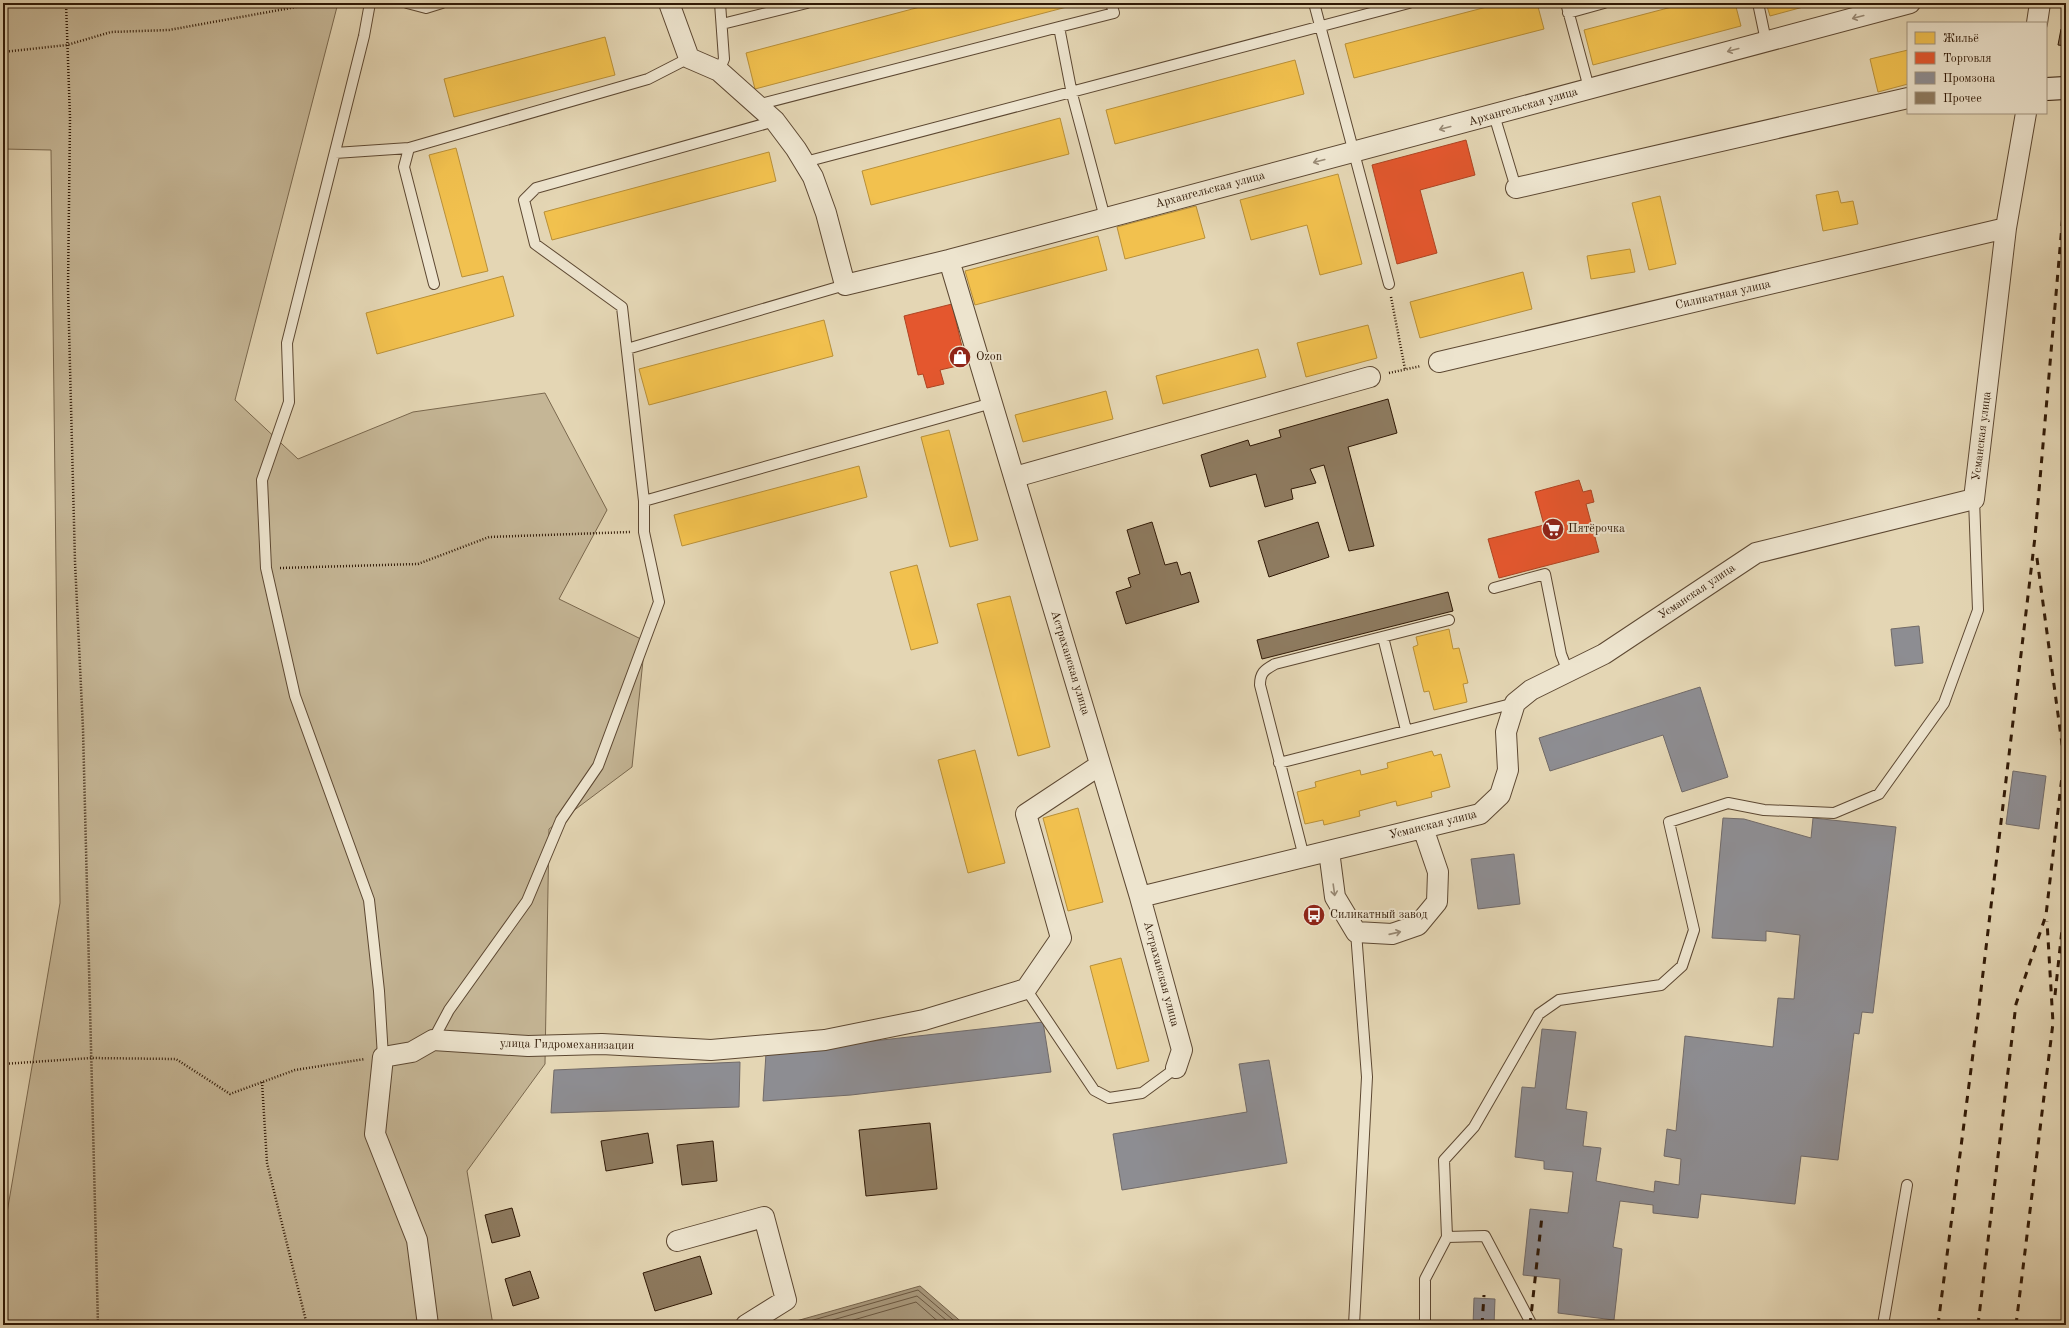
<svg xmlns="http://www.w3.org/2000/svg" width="2069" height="1328" font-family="'Old Standard TT',serif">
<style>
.green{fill:#c5b696;stroke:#7a684e}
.water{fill:#a79679;stroke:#77644b}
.homes{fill:#f2c14e;stroke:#b88f38}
.shops{fill:#e4572e;stroke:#ae4422}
.industry{fill:#8d8d92;stroke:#716a68}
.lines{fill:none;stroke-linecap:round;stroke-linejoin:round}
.shore{stroke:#6c5840;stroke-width:1}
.building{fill:#8e7b60;stroke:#301906}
.lane-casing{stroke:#5d4832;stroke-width:12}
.street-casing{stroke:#5d4832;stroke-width:22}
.secondary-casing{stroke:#301906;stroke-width:24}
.path{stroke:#301906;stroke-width:2.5;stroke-dasharray:1 2;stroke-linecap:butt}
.lane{stroke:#ede4ce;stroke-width:10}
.street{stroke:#ede4ce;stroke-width:20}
.secondary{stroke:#ede4ce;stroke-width:22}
.rail{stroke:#301906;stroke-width:3;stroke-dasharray:7 7;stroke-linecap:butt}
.oneway{stroke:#988974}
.labels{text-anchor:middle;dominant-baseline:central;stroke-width:4;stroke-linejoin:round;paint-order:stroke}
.street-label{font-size:12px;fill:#301906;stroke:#ede4ce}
.poi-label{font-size:12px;fill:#301906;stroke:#ede4ce;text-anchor:start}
</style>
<rect width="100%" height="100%" fill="#e4d6b4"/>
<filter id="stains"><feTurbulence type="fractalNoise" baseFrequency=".005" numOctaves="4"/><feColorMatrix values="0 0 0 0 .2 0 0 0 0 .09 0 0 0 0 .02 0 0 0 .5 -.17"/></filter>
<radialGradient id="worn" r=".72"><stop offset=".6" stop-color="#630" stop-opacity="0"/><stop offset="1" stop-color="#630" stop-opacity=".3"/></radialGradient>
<path class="green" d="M3,3H338L235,400L298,459L413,412L545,393L607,510L559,599L645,641L632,767L549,829L545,1064L467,1171L493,1325H3V1236L60,903L51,150L3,149Z"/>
<path class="water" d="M920,1286L965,1325H782Z"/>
<path class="homes" d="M935,3H1082L755,89L746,53Z
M1502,3H1537L1544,29L1354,78L1345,44Z
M1687,3H1735L1741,26L1593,65L1584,30Z
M1766,3H1818L1770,16Z
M605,37L615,75L454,117L444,79Z
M1908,50V84L1878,92L1870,59Z
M1295,60L1304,94L1115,144L1106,110Z
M1060,118L1069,154L871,205L862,171Z
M456,148L488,271L462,277L429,155Z
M769,152L776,181L552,240L544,212Z
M1338,174L1362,264L1320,275L1307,225L1251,240L1240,200Z
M1838,191L1841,203L1853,201L1858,224L1823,231L1816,195Z
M1660,196L1676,264L1649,270L1632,203Z
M1196,206L1205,238L1125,259L1117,227Z
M1098,236L1107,270L975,305L965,271Z
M1630,249L1635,272L1591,279L1587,256Z
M1523,272L1532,309L1420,338L1410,302Z
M503,276L514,316L377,354L366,313Z
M824,320L833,356L649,405L639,369Z
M1368,325L1377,358L1306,377L1297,343Z
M1258,349L1266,377L1163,404L1156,376Z
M1106,391L1113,419L1023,442L1015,415Z
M949,430L978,540L950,547L921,437Z
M859,466L867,497L682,546L674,515Z
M917,565L938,643L911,650L890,572Z
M1010,596L1050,747L1018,756L977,604Z
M1449,629L1453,649L1459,648L1468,683L1463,684L1467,702L1434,710L1429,691L1424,692L1413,647L1418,645L1416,637Z
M975,750L1005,863L968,873L938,760Z
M1432,751L1434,756L1441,754L1450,787L1431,792L1432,797L1397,806L1396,801L1359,811L1360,816L1324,825L1323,820L1305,824L1297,792L1316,787L1315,782L1360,770L1361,775L1388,768L1387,763Z
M1078,808L1103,902L1068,911L1043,818Z
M1121,958L1149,1061L1117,1069L1090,966Z"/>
<path class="shops" d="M1466,140L1475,175L1420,190L1437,253L1397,264L1372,165Z
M952,304L966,364L940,370L944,384L927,388L923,374L918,375L904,316Z
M1579,480L1583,492L1591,490L1594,502L1586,504L1599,552L1499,578L1488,539L1544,525L1535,492Z"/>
<path class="industry" d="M1919,626L1923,663L1895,666L1891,629Z
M1700,687L1728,777L1682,792L1663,735L1550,771L1539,738Z
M2013,771L2046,776L2039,829L2006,824Z
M1723,818L1744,819L1811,838L1813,818L1896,827L1873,1013L1862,1012L1859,1034L1854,1033L1838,1160L1801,1156L1795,1204L1701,1194L1698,1218L1653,1213V1205L1620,1201L1613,1247L1622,1249L1614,1320L1558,1313L1560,1279L1523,1275L1530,1209L1568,1213L1573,1172L1544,1169V1161L1515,1157L1522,1087L1535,1088L1542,1029L1576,1032L1566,1109L1587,1112L1583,1146L1601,1148L1596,1181L1654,1192L1655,1181L1679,1185L1681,1159L1664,1156L1667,1129L1676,1131L1685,1036L1773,1047L1778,998L1794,999L1800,935L1766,931V941L1712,938Z
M1514,854L1520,904L1478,909L1471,859Z
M1043,1022L1051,1072L851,1095L763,1101L766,1053Z
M1269,1060L1287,1163L1122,1190L1113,1134L1247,1112L1239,1064Z
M740,1062L739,1107L551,1113L554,1070Z
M1474,1298L1495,1299L1494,1325H1473Z"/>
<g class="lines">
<path class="shore" d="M796,1325L918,1290L959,1325
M815,1325L917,1296L952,1325
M836,1325L916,1302L942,1325"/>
</g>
<path class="building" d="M2061,29L2066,30V46L2058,45Z
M1388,399L1397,433L1348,447L1374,546L1349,551L1324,465L1310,469L1316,483L1291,489L1293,499L1265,507L1256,474L1210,487L1201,455L1248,440L1250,446L1281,437L1279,430Z
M1152,522L1165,565L1177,562L1181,575L1190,572L1199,602L1126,624L1116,592L1131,587L1128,578L1140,574L1127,530Z
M1318,522L1329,557L1269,577L1258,541Z
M1448,592L1453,611L1262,659L1257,640Z
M930,1123L937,1189L866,1196L859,1130Z
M648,1133L653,1163L606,1171L601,1141Z
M713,1141L717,1181L682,1185L677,1145Z
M512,1208L520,1236L492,1243L485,1215Z
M700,1256L712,1294L655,1311L643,1273Z
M530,1271L539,1298L513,1306L505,1279Z
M534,1321L535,1325H516Z"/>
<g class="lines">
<g class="lane-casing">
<path id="lane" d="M370,3L364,36L287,343L289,402L262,480L266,568L295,696L369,900L379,991L383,1057
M407,3L426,8L442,3
M1314,3L1389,284
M1566,3L1589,88
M1758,3L1766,41
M1568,13L1604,3
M722,24L807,3
M719,71L724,59L720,3
M757,105L1059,27
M1494,115L1516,188
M335,153L409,148
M805,162L1409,3
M1105,218L1072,94L1059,27L1114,13L1111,3
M434,284L404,167L409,148L648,79L689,58
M627,349L845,285
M644,501L992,403
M1494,588L1545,574L1561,654L1568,672
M1383,637L1406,730
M1279,763L1515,703
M1304,857L1260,685C1260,673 1264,670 1275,664L1449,620
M1026,989L1094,1090L1109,1098L1142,1093L1176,1068
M433,1040L449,1010L527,901L561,820L598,766L659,602L644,532V501L622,307L535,244L524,200L536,188L775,121
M1447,1237L1485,1236L1532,1325
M1354,1325L1367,1077L1356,932
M1425,1325V1279L1447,1237L1444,1160L1474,1127L1539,1014L1559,1000L1661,985L1682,966L1694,930L1669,822L1728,803L1764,810L1834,813L1879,794L1944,703L1978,610L1974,499
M1883,1325L1907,1185"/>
</g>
<g class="street-casing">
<path id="street" d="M669,3L689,58L719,71L775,121L796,149L813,177L826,213L845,285L949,260L1910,3
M2037,23L2040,3
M1516,188L1908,98
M949,260L1140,897L1182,1050L1176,1068
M1439,362L2006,228
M1015,477L1370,377
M1329,851L1335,897L1356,932L1392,934L1418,925L1437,902L1438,872L1423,828
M1140,897L1480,814L1500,795L1508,770L1506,732L1515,703L1531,690L1604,654L1756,553L1974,499L2006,228L2026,113
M677,1241L764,1217L786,1300L746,1325
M428,1325L417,1240L375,1134L383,1057L412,1052L433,1040L528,1046L602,1044L711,1050L825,1040L924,1020L1026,989L1061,938L1026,814L1100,765"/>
</g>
<g class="secondary-casing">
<path id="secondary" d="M2046,89L2066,88"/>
</g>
<path class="path" d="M66,3L70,118L68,288L75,562L83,729L98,1325
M2064,3L2066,5
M3,52L67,45L111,32L169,30L318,3
M1391,297L1405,369
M1389,373L1421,366
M280,568L418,564L489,537L630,532
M3,1064L91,1058L176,1059L230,1094L295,1070L365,1059
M262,1082L267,1163L307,1325"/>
<use href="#lane" class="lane"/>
<use href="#street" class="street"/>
<use href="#secondary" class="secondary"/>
<path class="rail" d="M2055,995L2066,892
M1482,1325L1484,1295
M1530,1325L1542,1216
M1938,1325L1978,1015L2035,537L2066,179
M1978,1325L2016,1004L2046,915L2064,759L2036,551
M2016,1325L2053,1023L2047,921"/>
</g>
<defs><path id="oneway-shaft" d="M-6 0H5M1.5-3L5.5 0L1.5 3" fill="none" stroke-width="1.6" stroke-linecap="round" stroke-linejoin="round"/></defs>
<g class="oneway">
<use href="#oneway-shaft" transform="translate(1858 17) rotate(165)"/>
<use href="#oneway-shaft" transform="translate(1733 50) rotate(165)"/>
<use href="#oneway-shaft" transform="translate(1445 128) rotate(165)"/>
<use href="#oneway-shaft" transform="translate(1319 161) rotate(165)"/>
<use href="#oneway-shaft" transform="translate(1334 890) rotate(82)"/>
<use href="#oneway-shaft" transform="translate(1395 933) rotate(-13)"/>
</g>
<defs>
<g id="shop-disc" transform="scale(1.15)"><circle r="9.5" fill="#8f2418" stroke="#ede4ce"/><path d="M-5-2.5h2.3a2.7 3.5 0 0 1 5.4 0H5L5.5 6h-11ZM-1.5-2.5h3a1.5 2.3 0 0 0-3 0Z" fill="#fff"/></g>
<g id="supermarket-disc" transform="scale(1.15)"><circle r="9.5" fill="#8f2418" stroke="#ede4ce"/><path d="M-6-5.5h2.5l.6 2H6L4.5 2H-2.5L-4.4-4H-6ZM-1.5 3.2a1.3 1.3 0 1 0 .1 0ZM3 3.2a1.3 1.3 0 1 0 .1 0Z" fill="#fff"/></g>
<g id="bus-disc" transform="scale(1.15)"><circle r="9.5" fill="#8f2418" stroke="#ede4ce"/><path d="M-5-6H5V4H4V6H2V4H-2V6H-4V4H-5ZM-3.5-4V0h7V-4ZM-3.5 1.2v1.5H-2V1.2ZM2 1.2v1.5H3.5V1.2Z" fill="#fff"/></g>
</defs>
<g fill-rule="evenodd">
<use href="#shop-disc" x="960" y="357"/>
<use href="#supermarket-disc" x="1553" y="529"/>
<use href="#bus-disc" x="1314" y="915"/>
</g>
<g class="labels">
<g class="street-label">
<text transform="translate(1523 107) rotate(-16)">Архангельская улица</text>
<text transform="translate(1210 190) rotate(-15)">Архангельская улица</text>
<text transform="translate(1723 295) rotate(-13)">Силикатная улица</text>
<text transform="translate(1982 436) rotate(-83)">Усманская улица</text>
<text transform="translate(1697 592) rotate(-34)">Усманская улица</text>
<text transform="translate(1070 663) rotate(73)">Астраханская улица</text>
<text transform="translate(1433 825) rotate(-14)">Усманская улица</text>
<text transform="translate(1161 974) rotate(75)">Астраханская улица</text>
<text transform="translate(567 1045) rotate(1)">улица Гидромеханизации</text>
</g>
<g class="poi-label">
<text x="976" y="357">Ozon</text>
<text x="1568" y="529">Пятёрочка</text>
<text x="1330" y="915">Силикатный завод</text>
</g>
</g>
<rect width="2069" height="1328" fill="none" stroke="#e4d6b4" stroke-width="16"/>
<rect x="4" y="4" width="2061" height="1320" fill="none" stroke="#301906" stroke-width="2"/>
<rect x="8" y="8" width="2053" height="1312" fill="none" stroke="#301906"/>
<rect x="1907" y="22" width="140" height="92" fill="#ede4ce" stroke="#a1937e"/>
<rect x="1915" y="32" width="20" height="12" fill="#f2c14e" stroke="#a1937e"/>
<text x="1943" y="42" font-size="12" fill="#301906">Жильё</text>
<rect x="1915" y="52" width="20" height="12" fill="#e4572e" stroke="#a1937e"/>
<text x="1943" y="62" font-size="12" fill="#301906">Торговля</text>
<rect x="1915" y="72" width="20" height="12" fill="#8d8d92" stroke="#a1937e"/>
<text x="1943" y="82" font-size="12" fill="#301906">Промзона</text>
<rect x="1915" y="92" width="20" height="12" fill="#8e7b60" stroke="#a1937e"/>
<text x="1943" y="102" font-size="12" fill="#301906">Прочее</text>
<rect width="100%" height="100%" filter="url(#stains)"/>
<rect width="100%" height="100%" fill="url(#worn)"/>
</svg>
